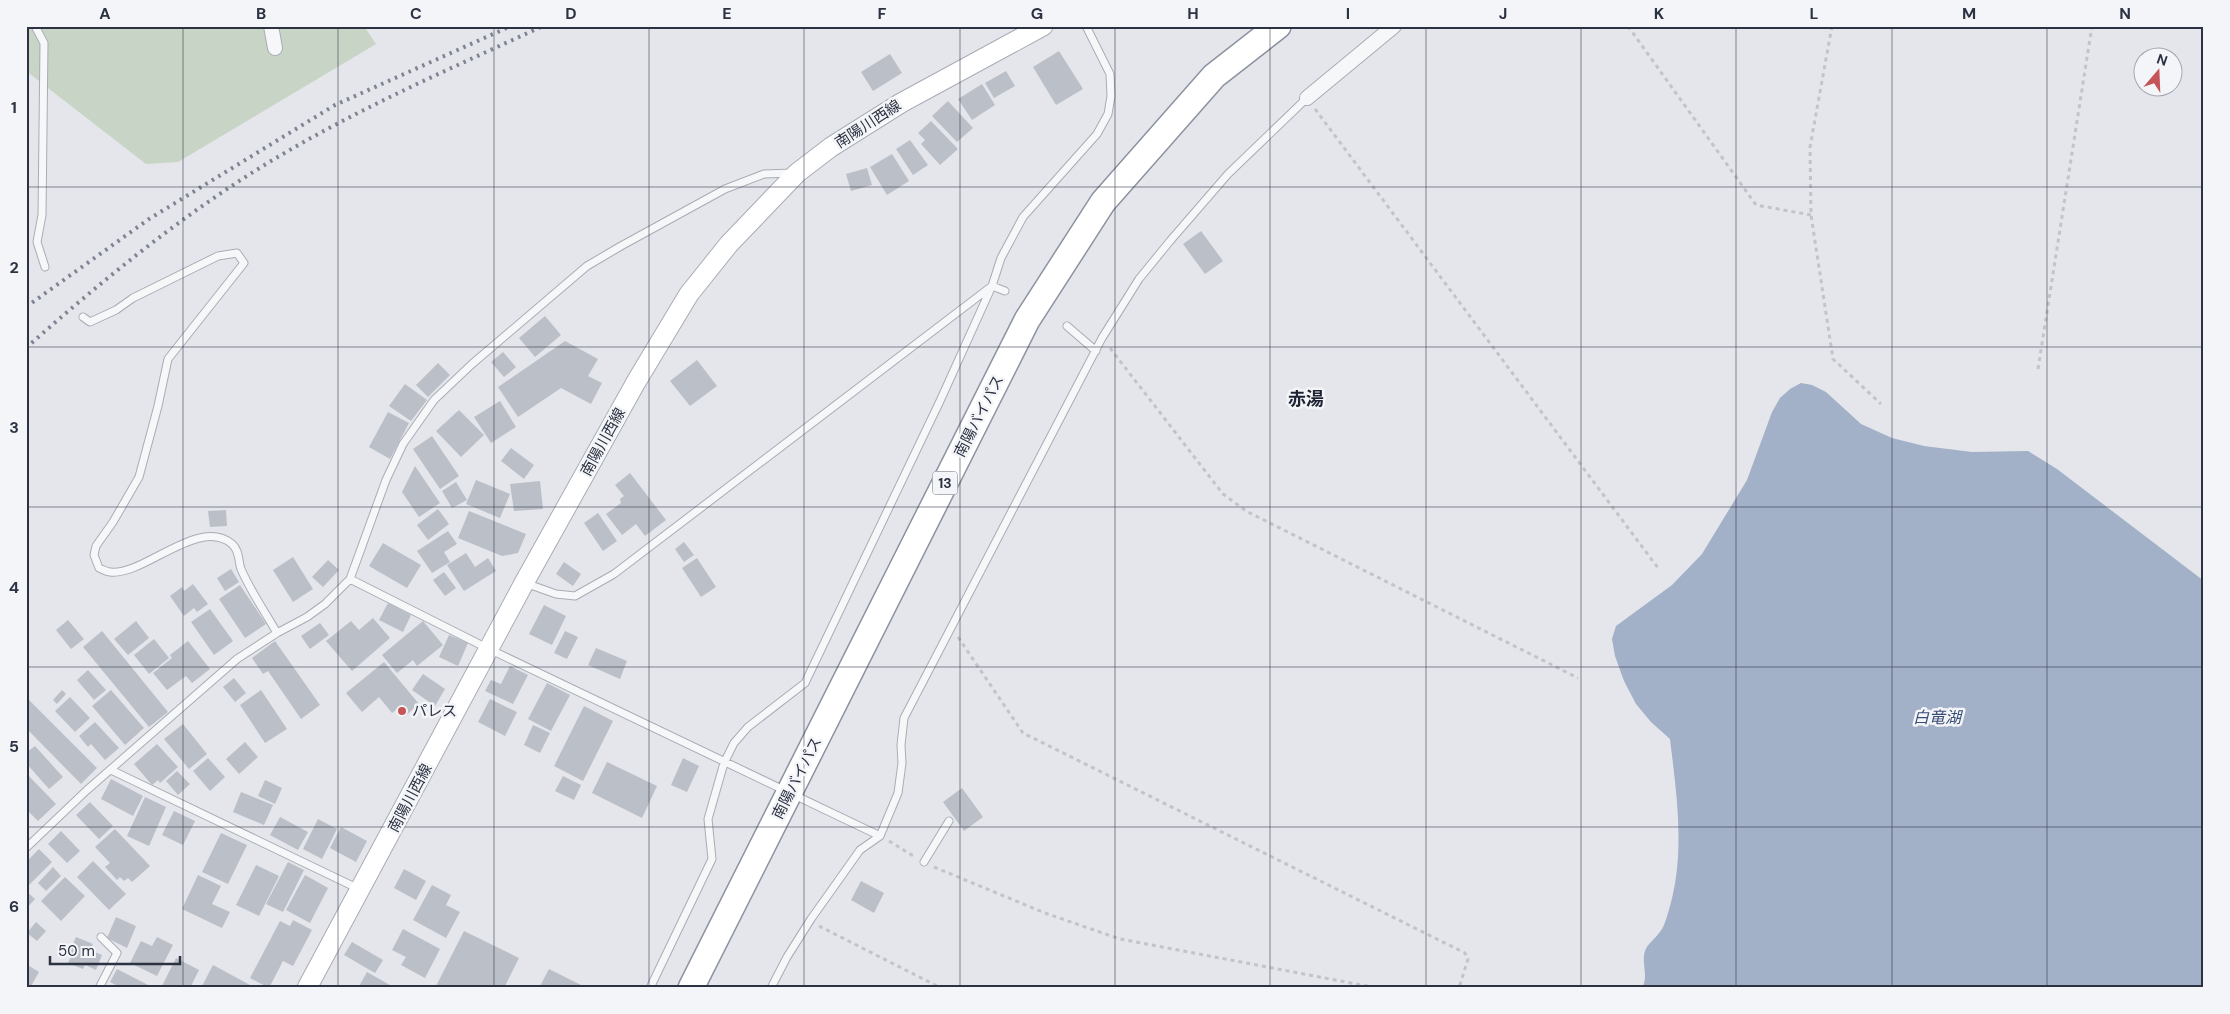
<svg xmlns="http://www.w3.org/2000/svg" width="2230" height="1014" font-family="'DM Sans','Noto Sans JP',sans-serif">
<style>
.green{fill:#c8d4c5}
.water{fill:#a2b0c8}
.building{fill:#bbbfc7}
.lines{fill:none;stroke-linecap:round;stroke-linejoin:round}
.lane-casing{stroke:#a9acb5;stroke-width:9}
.street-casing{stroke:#a9acb5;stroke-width:16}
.secondary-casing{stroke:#a9acb5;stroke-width:21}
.highway-casing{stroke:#8c92a0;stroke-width:28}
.path{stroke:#c1c4c9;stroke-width:3;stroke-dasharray:4 4;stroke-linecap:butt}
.lane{stroke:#f6f7f9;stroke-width:7}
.street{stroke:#f6f7f9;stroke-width:14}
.secondary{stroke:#fff;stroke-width:19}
.highway{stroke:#fff;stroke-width:25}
.rail{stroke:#7e8493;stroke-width:4;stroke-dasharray:2.5 5;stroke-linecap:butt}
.grid{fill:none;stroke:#2c3242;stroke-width:1;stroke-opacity:0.55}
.poi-dot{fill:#c65358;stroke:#f3f5f8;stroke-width:2}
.labels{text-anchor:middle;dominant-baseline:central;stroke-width:5;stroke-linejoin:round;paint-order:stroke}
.shield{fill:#f3f5f8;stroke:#686c79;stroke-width:1}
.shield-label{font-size:14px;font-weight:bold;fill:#2c3242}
.street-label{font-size:15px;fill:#2c3242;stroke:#f3f5f8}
.poi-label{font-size:15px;fill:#2c3242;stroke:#f3f5f8;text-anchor:start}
.water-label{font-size:16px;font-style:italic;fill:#394d73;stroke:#f3f5f8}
.quarter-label{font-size:18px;font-weight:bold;fill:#1e2333;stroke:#f3f5f8}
.neatline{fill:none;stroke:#2c3242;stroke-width:2}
.grid-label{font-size:16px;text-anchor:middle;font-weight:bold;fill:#2c3242}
</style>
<rect width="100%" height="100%" fill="#e4e6eb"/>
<path class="green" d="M26,26H364L376,44L178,162L146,164L26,71Z"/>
<path class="water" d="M1801,383L1812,385L1826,392L1861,424L1892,438L1924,446L1972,452L2028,451L2057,469L2204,581V988H1642C1649,976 1641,963 1645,951C1648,943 1654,940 1659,933C1664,928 1666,919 1668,913C1686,856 1677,797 1670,739L1651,722L1636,704L1624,681L1615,656L1612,639L1616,626L1672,585L1702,554L1747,480L1772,412L1780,398L1790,389Z"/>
<path class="building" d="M1059,51L1083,89L1056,105L1033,67Z
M890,54L902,73L873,91L861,72Z
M1006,71L1015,86L994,98L985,83Z
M982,84L995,105L972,120L958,99Z
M948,101L973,128L957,142L932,116Z
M931,121L958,149L940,165L921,144L925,140L918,133Z
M910,140L928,165L913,175L896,149Z
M892,154L909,181L887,195L870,167Z
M867,168L872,185L851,191L846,174Z
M1201,231L1223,261L1205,274L1183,244Z
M545,316L561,335L535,357L519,338Z
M565,341L598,359L588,376L602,383L591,404L561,388L518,417L498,387Z
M503,352L516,367L504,377L491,362Z
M697,360L717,386L690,406L670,381Z
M438,363L450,375L428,397L416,385Z
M405,384L427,400L411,421L389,406Z
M500,401L516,427L491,443L474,417Z
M459,410L484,435L461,457L436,431Z
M388,412L409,423L390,459L369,447Z
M432,436L459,476L440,489L413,449Z
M511,448L534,465L524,479L501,461Z
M415,466L440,503L419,517L402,492Z
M630,473L666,520L645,536L636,524L622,535L606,514L621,503L620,499L624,496L615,485Z
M476,480L510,494L500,518L466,504Z
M540,481L543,509L514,511L510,484Z
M456,482L467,500L452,508L442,491Z
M438,509L449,524L428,540L417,525Z
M226,510L227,526L210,527L208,511Z
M469,511L526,534L518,553L502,556L458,538Z
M598,513L617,541L603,551L584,523Z
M448,531L457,544L444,552L450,562L432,573L417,551Z
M684,542L694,555L684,562L675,549Z
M383,543L421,565L407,588L369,566Z
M466,553L475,567L488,558L496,571L464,591L447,565Z
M293,557L313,589L293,602L273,570Z
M697,558L716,587L701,597L682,568Z
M328,560L339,570L323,587L312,577Z
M564,562L581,574L573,586L556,574Z
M231,569L239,582L225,591L217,578Z
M444,572L456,588L445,596L433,580Z
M193,584L208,604L197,612L194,608L184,616L170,596L182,587L184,591Z
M240,585L266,624L245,638L219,599Z
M388,603L411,615L403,632L379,620Z
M544,605L566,616L552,645L529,634Z
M210,609L233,641L214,655L191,622Z
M373,618L390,638L352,671L326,641L351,621L359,630Z
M68,620L84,639L71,649L56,630Z
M136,621L149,638L128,655L114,639Z
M423,621L443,645L417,666L413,660L397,673L382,655Z
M320,623L329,635L310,649L301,636Z
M102,631L168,712L149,727L83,647Z
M565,631L578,637L567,659L554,653Z
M449,635L468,643L458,666L439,657Z
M154,639L169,658L149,674L134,655Z
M188,641L210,669L192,683L186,676L167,690L153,673L172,658L170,655Z
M275,641L320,705L301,719L268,671L263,674L252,658Z
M596,648L627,661L620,679L588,665Z
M384,662L419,704L404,717L397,709L392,713L379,697L362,712L346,693Z
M510,666L528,675L513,704L485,691L491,680L501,684Z
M88,670L106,690L94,700L77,680Z
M423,674L445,689L435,706L412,690Z
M234,678L246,693L235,702L223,687Z
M547,683L570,695L551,731L528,719Z
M62,690L66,694L57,704L53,700Z
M111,690L144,728L125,745L92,706Z
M261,690L287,729L265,743L240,705Z
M70,697L90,718L75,732L55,711Z
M490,699L517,712L505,736L478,722Z
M29,700L97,768L81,784L26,728V703Z
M584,706L613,721L583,781L554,766Z
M95,722L119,748L105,760L91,744L88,747L79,736Z
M183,724L207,754L189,769L164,739Z
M533,725L550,733L540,753L524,745Z
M245,742L258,757L239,774L226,759Z
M157,744L178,767L160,783L158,780L152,785L134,764Z
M35,746L63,777L49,789L26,763V753Z
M208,758L225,777L210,791L193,771Z
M683,758L699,766L687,792L671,785Z
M607,762L657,786L642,818L592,793Z
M177,771L190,784L178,795L166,781Z
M26,773L56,804L38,821L26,809Z
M563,776L581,785L574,800L555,791Z
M111,779L143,796L133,816L101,799Z
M265,780L282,788L275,804L258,796Z
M962,788L983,817L964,831L943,802Z
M241,792L273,805L264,825L233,812Z
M145,797L166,807L149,846L127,836Z
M90,802L113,826L99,839L76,815Z
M174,811L195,821L183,845L162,835Z
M280,817L308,832L298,850L270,835Z
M318,819L337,829L322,859L303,849Z
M341,827L367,841L356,862L330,848Z
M115,829L150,866L132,882L128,878L124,881L120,877L117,880L105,867L110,863L95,847Z
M61,831L80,851L67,863L48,844Z
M221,833L247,845L228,884L202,872Z
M39,849L52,862L28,886L26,885V862Z
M93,861L126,894L109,910L77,877Z
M288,862L304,870L283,912L266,904Z
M256,865L279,876L259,916L236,905Z
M53,867L61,876L46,891L38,883Z
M404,869L426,881L416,900L394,888Z
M198,875L221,886L212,904L230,912L222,928L182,909Z
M305,875L328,888L310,923L286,910Z
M65,877L85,896L61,921L41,901Z
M861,881L884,893L874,913L851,900Z
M432,885L451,895L446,905L460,912L446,938L413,920Z
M26,891L35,899L26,909Z
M116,917L136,926L127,948L107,938Z
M293,920L312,930L293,966L283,961L269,988L250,978L280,921L290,926Z
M36,922L46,931L37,941L27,933Z
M403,929L440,949L425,978L401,965L406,957L392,950Z
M464,931L519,958L504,988H435Z
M76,937L93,944L90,950L102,955L96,970L85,965L83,969L68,963L72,954L69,953Z
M157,937L173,945L157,976L130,963L141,941L152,946Z
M352,942L383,960L375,973L344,955Z
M176,958L199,970L190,988H161Z
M26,964L39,972L30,988H26Z
M213,965L250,985L249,988H201Z
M117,969L154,988H122L110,982Z
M549,969L587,988H539Z
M367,972L395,988H358Z"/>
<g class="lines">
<g class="lane-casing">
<path id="lane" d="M35,26L44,43L42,215L37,242L45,267
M83,317L90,322L116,310L133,298L218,256L237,253L244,263L168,359L158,406L139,477L113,522L96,546L94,555L99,568C102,569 106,572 110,572C145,576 198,516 232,544C240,551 238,561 241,569C251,592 265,612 277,633
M1067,326L1096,351
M350,579L489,649L880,836
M525,583L556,594L575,596L614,574L992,286L1005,291
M111,770L359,889
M26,848L87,790L237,659L277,633L307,617L325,604L350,579L386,480L403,444L434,400L472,364L587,266L621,246L725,189L764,174L792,173
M924,862L949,821
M99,988L117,953L101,937
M650,988L712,859L708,819L724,763L734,743L748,727L805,683L940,401L992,286L1001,258L1023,217L1097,134L1108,114L1111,96L1110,74L1086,26
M771,988L787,957L811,919L860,850L880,836L898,793L902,763L901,745L904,718L1102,338L1139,279L1170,241L1228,174L1307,98"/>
</g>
<g class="street-casing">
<path id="street" d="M271,26L275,48
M1307,98L1394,26"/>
</g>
<g class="secondary-casing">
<path id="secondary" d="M307,988L524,583L636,382L689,294L729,244L797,173L831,147L901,103L1043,26"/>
</g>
<g class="highway-casing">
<path id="highway" d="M691,988L1027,320L1103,202L1214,76L1278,26"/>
</g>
<path class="path" d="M1628,26L1756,205L1811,215
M1832,26L1810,147L1811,215L1833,359L1881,404
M1315,109L1658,568
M1110,348L1223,494L1246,511L1578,678
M2038,369L2092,26
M958,637L1023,733L1465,953L1468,959L1459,988
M889,841L915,857
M934,867L1045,913L1120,939L1377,988
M819,926L941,988"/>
<use href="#lane" class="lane"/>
<use href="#street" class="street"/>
<use href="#secondary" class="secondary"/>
<use href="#highway" class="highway"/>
<path class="rail" d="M26,307L149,219L335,105L511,26
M26,348C97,285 170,225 250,174C343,115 443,72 543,26"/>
</g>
<path class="grid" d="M183,26V988M338,26V988M494,26V988M649,26V988M804,26V988M960,26V988M1115,26V988M1270,26V988M1426,26V988M1581,26V988M1736,26V988M1892,26V988M2047,26V988M26,187H2204M26,347H2204M26,507H2204M26,667H2204M26,827H2204"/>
<circle class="poi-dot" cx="402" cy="711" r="5"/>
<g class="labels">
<rect class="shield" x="932.5" y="471.5" width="25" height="23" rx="4"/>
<g class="shield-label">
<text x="945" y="483">13</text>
</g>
<g class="street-label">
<text transform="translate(868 124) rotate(-33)">南陽川西線</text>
<text transform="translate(979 416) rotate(-63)">南陽バイパス</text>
<text transform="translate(603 442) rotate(-61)">南陽川西線</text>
<text transform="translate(797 778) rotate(-63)">南陽バイパス</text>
<text transform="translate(410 798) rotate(-62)">南陽川西線</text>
</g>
<g class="poi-label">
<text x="412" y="711">パレス</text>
</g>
<g class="water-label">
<text x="1937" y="717">白竜湖</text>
</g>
<g class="quarter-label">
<text x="1306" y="399">赤湯</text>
</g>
</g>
<rect width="2230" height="1014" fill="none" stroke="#f3f5f8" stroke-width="55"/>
<g transform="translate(2158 72) rotate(19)"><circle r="24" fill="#f3f5f8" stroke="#a3a7af"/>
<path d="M0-4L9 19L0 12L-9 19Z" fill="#c65358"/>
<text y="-8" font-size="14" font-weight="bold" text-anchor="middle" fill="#2c3242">N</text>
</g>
<path d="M50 956v8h130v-8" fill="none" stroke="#2c3242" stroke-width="2.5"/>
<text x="58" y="956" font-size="15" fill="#2c3242" stroke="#f3f5f8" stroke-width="4" paint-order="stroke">50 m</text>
<rect x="28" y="28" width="2174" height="958" class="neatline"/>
<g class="grid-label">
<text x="105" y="19">A</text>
<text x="261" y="19">B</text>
<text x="416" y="19">C</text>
<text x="571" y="19">D</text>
<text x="727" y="19">E</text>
<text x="882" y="19">F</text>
<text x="1037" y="19">G</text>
<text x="1193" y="19">H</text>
<text x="1348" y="19">I</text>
<text x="1503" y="19">J</text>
<text x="1659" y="19">K</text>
<text x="1814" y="19">L</text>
<text x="1969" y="19">M</text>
<text x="2125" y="19">N</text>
<text x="14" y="113">1</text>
<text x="14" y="273">2</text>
<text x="14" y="433">3</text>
<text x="14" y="593">4</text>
<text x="14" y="752">5</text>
<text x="14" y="912">6</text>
</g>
</svg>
